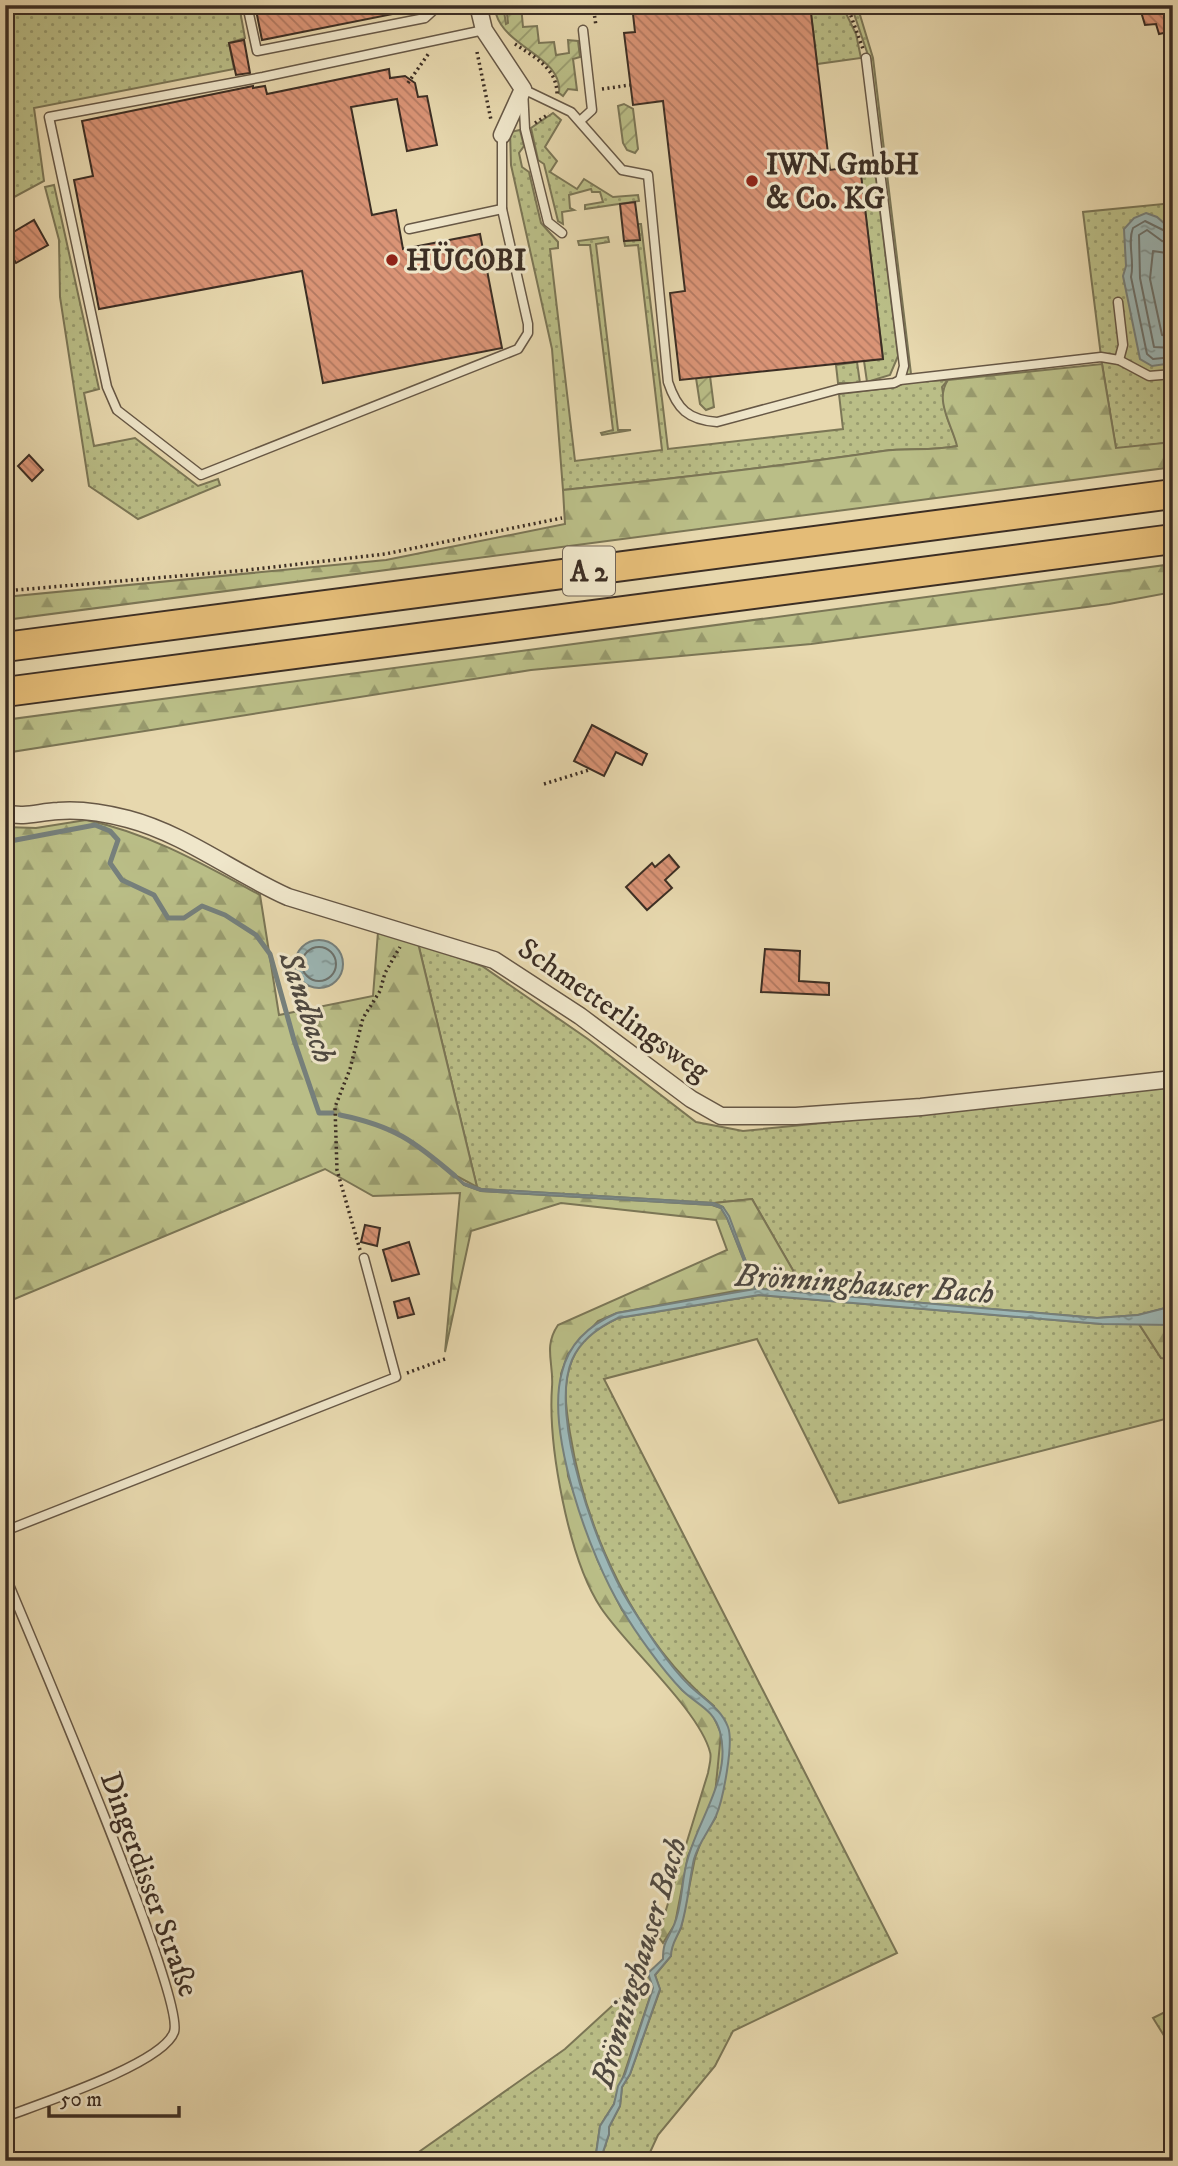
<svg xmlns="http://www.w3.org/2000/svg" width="1178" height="2166" font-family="'IM FELL DW Pica',serif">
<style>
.grass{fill:url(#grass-dots);stroke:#7b7656;stroke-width:2}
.forest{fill:url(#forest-firs);stroke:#7b7656;stroke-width:2}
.garden{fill:url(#garden-furrows);stroke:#7b7656;stroke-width:2}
.water{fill:url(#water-ripples);stroke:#76807c;stroke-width:2}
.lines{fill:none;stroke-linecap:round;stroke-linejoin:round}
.shore{stroke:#6c726d;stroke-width:2}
.stream{stroke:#76807c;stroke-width:5}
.building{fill:url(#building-back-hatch);stroke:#3c2e24;stroke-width:2}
.service-casing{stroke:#675846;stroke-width:11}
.minor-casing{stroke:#675846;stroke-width:19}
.motorway-casing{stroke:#3c2e24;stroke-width:32}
.path{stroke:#3c2e24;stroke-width:3.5;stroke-dasharray:2 3.5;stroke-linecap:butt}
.service{stroke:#efe6ca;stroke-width:8}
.minor{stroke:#efe6ca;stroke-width:16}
.motorway{stroke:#e4bc77;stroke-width:28}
.poi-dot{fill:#8f2418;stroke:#efe6ca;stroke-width:2.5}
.labels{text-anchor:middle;stroke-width:6;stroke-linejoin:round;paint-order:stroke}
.shield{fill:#efe6ca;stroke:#726556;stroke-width:2}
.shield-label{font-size:28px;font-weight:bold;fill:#3c2e24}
.poi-label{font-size:30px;font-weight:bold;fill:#3c2e24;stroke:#efe6ca;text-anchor:start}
.street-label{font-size:30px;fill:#3c2e24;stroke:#efe6ca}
.water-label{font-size:32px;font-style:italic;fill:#4f4941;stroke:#efe6ca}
</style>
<defs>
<pattern id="grass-dots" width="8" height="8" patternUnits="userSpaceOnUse" patternTransform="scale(1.75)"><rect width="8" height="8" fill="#babe87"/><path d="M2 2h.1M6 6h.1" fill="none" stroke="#989b6e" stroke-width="1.8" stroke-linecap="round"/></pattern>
<pattern id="forest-firs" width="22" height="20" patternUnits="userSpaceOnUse" patternTransform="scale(1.75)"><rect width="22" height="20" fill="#babe87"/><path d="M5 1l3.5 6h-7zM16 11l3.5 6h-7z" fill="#989b6e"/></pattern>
<pattern id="garden-furrows" width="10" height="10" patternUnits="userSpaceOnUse" patternTransform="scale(1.75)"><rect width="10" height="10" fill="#babe87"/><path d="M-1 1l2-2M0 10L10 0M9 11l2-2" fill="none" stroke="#989b6e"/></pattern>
<pattern id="water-ripples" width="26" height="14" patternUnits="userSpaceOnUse" patternTransform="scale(1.75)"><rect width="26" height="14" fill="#9cb7b6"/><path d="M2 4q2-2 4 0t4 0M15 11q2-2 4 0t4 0" fill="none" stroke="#809594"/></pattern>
<pattern id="building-back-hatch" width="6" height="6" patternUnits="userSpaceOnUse" patternTransform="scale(1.75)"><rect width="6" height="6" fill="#da9476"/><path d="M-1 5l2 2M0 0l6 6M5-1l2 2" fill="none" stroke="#b27961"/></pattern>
</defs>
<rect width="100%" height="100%" fill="#e7d8ae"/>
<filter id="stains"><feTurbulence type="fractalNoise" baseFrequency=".00286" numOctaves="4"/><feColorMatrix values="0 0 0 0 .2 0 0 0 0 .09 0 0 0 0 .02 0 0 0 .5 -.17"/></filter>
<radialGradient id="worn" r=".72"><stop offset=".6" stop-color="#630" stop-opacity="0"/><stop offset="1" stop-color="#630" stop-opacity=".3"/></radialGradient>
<g class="grass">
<path d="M5 5H239L245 38 229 43 234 69 34 108 44 181 5 202Z"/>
<path d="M810 5H842L856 34 861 58 817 64Z"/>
<path d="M851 5H857L873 58 912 382 948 380 942 387 947 417 958 446C933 451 909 448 883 451 777 467 670 479 563 490L552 349 511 165 510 132 520 130 524 146 519 153 522 167 529 172 541 223 558 242V248L550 249 575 461 662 450 638 245 625 246 624 241 639 239 638 224H641L668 449 843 429 839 394 896 387 904 382 907 365 869 58Z"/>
<path d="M553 113 561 120 545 147 557 161 550 172 577 189 584 179 613 197 638 195 639 201 585 209V205L603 202 600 192H592L591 189 569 195 570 208 574 210 562 212 563 224 558 221 544 164 538 160 531 128Z"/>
<path d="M859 161 876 178 898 356 890 375 867 382 864 361 883 358Z"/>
<path d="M54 185 99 389 84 393 94 446 135 438 198 486 218 479 220 485 138 519 89 486 60 297 59 240 45 187Z"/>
<path d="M1173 203V442L1116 449 1102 364 1083 212Z"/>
<path d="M608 237 609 242 596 244 618 430H631L602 435 601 433 613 430 590 245H579L578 241Z"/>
<path d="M857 362 860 383H838L836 365Z"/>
<path d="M418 943 482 966 588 1039 696 1122 743 1131 1014 1104 1173 1085V1306L1138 1315 1097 1318 806 1293 752 1199 714 1203 481 1189 477 1187Z"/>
<path d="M759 1295 1102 1324H1139L1161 1358 1173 1359V1417L839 1503 757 1339 604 1379 897 1953 733 2031 715 2066 658 2135 646 2161H600L609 2134V2127L620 2106 622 2087 630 2074 660 1990 655 1975 671 1956V1947L681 1928 695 1858 703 1836 716 1817 714 1706C636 1641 586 1533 570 1433 566 1409 562 1384 572 1360 580 1339 599 1327 618 1318Z"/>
<path d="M648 1973 653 1988 614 2104 600 2126 595 2161H406L565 2049Z"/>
<path d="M1173 2008V2050L1153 2018Z"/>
</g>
<g class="forest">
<path d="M1102 364 1116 448 1173 442V467L5 620V597L386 560 565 524 563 490C670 479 776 467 883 451 908 448 932 451 957 446 952 425 934 400 948 380Z"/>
<path d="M1173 564V592L1109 604 811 644 531 670 5 753V720Z"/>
<path d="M86 820C149 833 203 864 260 895L279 1015 373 996 378 932 418 943 477 1187 451 1173 464 1185 481 1191 712 1205 721 1208 727 1218 756 1290 735 1291 617 1313 598 1321 568 1354 561 1374 568 1476 598 1561 622 1610 682 1690 711 1711 721 1733 715 1795 688 1856 675 1924 663 1943 658 1936 708 1773C709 1766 712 1758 710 1752 699 1710 627 1647 601 1608 568 1558 548 1445 552 1387 554 1363 543 1347 558 1325L727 1250 716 1220 561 1203 471 1231 445 1352 460 1193 373 1196 325 1169 5 1303V827L36 828Z"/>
<path d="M752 1199 806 1293 763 1289 755 1283 723 1207 714 1203Z"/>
<path d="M1139 1324H1173V1359L1161 1358Z"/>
</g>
<g class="garden">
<path d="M490 5H503L506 24 508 23 506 5H521L523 27 537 26 539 43 554 42 556 55 569 53 568 40 578 41 580 57 573 59 577 90 568 89 563 96 559 93C563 57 507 49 496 14H492Z"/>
<path d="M624 104 633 109 638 149 635 153 627 150 623 143 618 106Z"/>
<path d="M710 376 714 407 706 410 700 404 696 378Z"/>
</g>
<g class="water">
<path d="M1146 213 1157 217 1173 231V363L1152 366 1140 359 1123 276 1126 266 1124 229 1134 218Z"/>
<circle cx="319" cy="964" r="24"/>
<path d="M452 1173 464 1183 481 1189 714 1203 723 1207 729 1216 754 1283 763 1289 1097 1318 1138 1315 1173 1306 1171 1325 1102 1324 759 1295 618 1318C599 1327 581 1339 572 1360 548 1416 598 1553 629 1603 645 1628 668 1665 689 1685 702 1698 721 1708 728 1727 734 1743 723 1800 716 1816 709 1831 699 1842 694 1859 689 1881 688 1905 681 1927 677 1938 671 1944 671 1956L655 1975 660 1989 630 2074 622 2087 620 2106 609 2127V2134L600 2161H595L600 2126 614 2104 618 2086 625 2074 653 1988 648 1973 663 1959C663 1940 668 1940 674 1925 683 1905 681 1879 688 1858 699 1818 732 1776 720 1732 714 1709 697 1705 682 1690 664 1672 635 1632 622 1609 590 1557 545 1432 562 1372 569 1343 591 1324 617 1313L755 1289 727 1218 721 1208 713 1205 481 1191 464 1185Z"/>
</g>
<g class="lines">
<g class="shore">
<path d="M1173 235 1145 221 1133 228C1127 243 1135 261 1131 277L1147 354 1153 359 1173 357"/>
<path d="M1173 244 1162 241 1147 230 1139 235 1140 278 1154 347 1173 348"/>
<path d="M1173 254 1153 251 1150 279 1162 335 1173 337"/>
<circle cx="319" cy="964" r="17"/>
</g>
<g class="stream">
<path d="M5 842 95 825 110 831 118 840 110 863 122 880 154 895 168 918H184L202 906 225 915 256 935 270 954 294 1040 319 1113H332"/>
<path d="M340 1115C394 1126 414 1141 455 1176"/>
</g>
</g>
<g class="building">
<path d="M255 5H403V12L262 40Z"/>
<path d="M632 5H810L830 170 860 166 883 359 680 380 670 293 685 291 663 101 633 105 624 33 635 32Z"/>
<path d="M1139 5H1173V31L1159 34 1156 24 1145 25Z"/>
<path d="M244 40 250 73 236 75 229 43Z"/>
<path d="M389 69 390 78 405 76 415 83 418 97 427 96 437 145 407 151 397 99 351 107 372 215 396 210 403 249 480 234 502 348 323 383 302 271 99 309 74 180 93 176 82 121 253 86V88L265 86 267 94Z"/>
<path d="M635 202 640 240 624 241 620 204Z"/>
<path d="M34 220 48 245 16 263 5 244V237Z"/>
<path d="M29 455 43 470 32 481 18 466Z"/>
<path d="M592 725 647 754 642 765 616 752 604 776 574 761Z"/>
<path d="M669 855 679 867 665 880 672 888 647 910 626 887 652 863 655 867Z"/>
<path d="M765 949 800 951 799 981 829 983V995L761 992Z"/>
<path d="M365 1225 380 1228 377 1246 361 1242Z"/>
<path d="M409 1242 419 1274 392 1281 383 1250Z"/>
<path d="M409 1298 414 1314 398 1318 394 1302Z"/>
</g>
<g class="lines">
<defs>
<g id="service">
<path d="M247 5 257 51 425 18 437 7 448 5"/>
<path d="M484 30 263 77 49 117 107 387 117 410 201 475 518 349 528 333V324L502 209V135"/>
<path d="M580 121 592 110 583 30"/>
<path d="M409 229 502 209"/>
<path d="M562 233 548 222 525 129 523 89 571 112 622 170 648 175 668 382C677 409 688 420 717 422L839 389 894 383 900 380 904 366 866 58"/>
<path d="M1118 302 1123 345 1119 360"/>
<path d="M900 380 1101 357 1119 360 1149 376 1173 374"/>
<path d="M5 1531 396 1377 364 1258"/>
<path d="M5 1575C29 1634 186 1998 174 2032 163 2064 39 2104 5 2117"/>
</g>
<g id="minor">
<path d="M478 5 484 30 523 89 502 135"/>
<path d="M5 813C25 818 38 812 58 811 81 809 105 813 128 819 185 834 234 873 288 897L494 960 580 1016 691 1099 721 1116H796L921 1107 1173 1079"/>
</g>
<g id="motorway">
<path d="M5 647 1173 494"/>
<path d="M5 692 1173 539"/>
</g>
</defs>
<use href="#service" class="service-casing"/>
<use href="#minor" class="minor-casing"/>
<use href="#motorway" class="motorway-casing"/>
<g class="path">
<path d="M593 5 596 26"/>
<path d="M847 5 863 49"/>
<path d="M515 44C534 57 557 68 557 94"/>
<path d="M477 52 491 120"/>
<path d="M408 83 429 53"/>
<path d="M602 89 630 85"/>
<path d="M535 123 549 114"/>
<path d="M5 591 248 570 385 554 562 518"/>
<path d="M544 784 589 770"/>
<path d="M360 1250 337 1170 335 1107 350 1069 363 1018 380 991 385 973 400 947"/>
<path d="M407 1373 445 1359"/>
</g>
<use href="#service" class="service"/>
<use href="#minor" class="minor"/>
<use href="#motorway" class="motorway"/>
</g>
<g class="poi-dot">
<circle cx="752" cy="181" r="7"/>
<circle cx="392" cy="260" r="7"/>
</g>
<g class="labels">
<rect class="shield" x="563" y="546.5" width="52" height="49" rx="5"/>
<g class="shield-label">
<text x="589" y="581">A 2</text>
</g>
<g class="poi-label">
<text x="766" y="174">IWN GmbH<tspan x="766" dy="34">&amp; Co. KG</tspan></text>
<text x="406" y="270">HÜCOBI</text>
</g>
<g class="street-label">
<text transform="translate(614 1009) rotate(35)" y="10">Schmetterlingsweg</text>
<text transform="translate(150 1884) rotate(70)" y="10">Dingerdisser Straße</text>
</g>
<g class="water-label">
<text transform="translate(308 1007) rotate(71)" y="11">Sandbach</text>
<text transform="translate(865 1283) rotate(4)" y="11">Brönninghauser Bach</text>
<text transform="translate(638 1962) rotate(-73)" y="11">Brönninghauser Bach</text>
</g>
</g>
<rect width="1178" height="2166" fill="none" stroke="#e7d8ae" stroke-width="28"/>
<rect x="7" y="7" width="1164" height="2152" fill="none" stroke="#3c2e24" stroke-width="3.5"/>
<rect x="14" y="14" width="1150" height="2138" fill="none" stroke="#3c2e24" stroke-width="2"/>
<path d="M49 2106v10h130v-10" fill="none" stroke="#3c2e24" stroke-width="3.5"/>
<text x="60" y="2106" font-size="21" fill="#3c2e24" stroke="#efe6ca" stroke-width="5" paint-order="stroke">50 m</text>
<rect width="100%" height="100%" filter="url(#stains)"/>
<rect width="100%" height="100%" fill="url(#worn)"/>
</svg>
